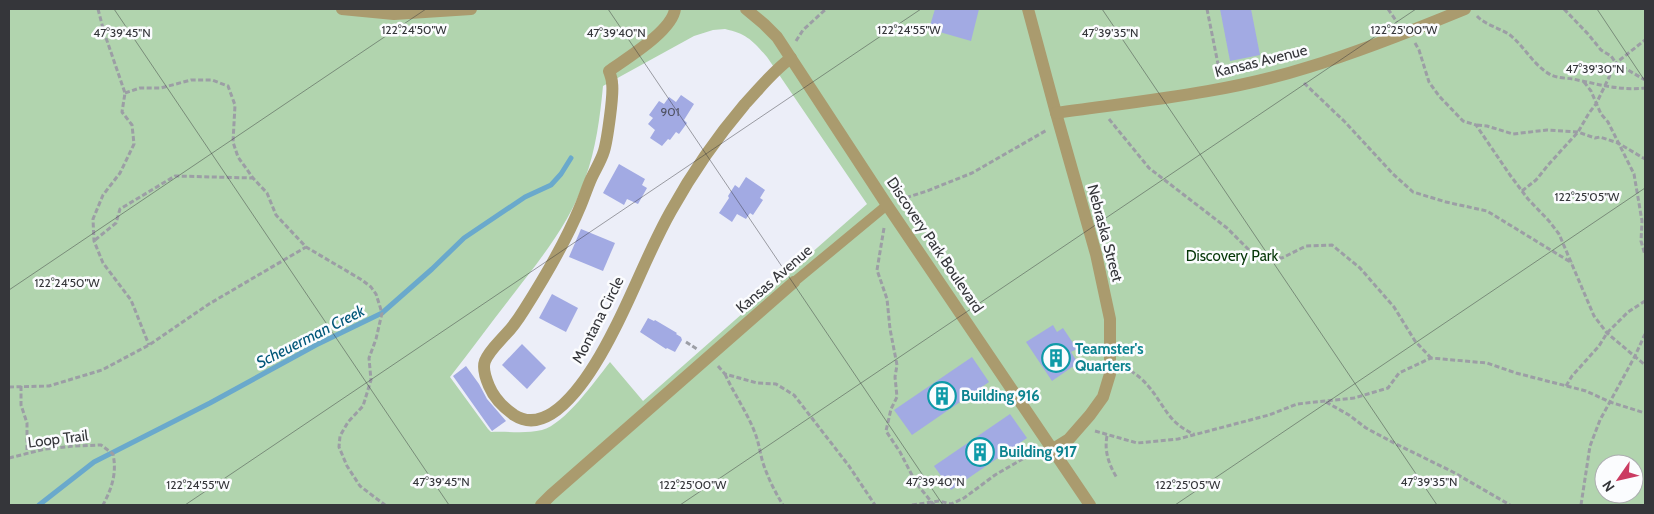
<svg xmlns="http://www.w3.org/2000/svg" width="1654" height="514" font-family="Cabin,sans-serif">
<style>
.green{fill:#b1d4ae;fill-rule:evenodd}
.lines{fill:none;stroke-linecap:round;stroke-linejoin:round}
.stream{stroke:#6aa9cc;stroke-width:5}
.building{fill:#a2aae3}
.path{stroke:#9c9ea5;stroke-width:3;stroke-dasharray:5 2.5;stroke-linecap:butt}
.lane{stroke:#aa9b6e;stroke-width:10}
.street{stroke:#aa9b6e;stroke-width:12}
.ticks{fill:none;stroke:#35363a;stroke-width:1;stroke-opacity:0.45}
.labels{text-anchor:middle;stroke-width:5;stroke-linejoin:round;paint-order:stroke}
.number-label{font-size:12px;fill:#505364}
.street-label{font-size:15px;fill:#35363a;stroke:#fbfcfe}
.park-label{font-size:15px;fill:#053607;stroke:#fbfcfe}
.culture-label{font-size:15px;font-weight:bold;fill:#0d838f;stroke:#fbfcfe;text-anchor:start}
.water-label{font-size:16px;font-style:italic;fill:#005678;stroke:#fbfcfe}
.ticks-label{font-size:12px;text-anchor:middle;fill:#35363a;stroke:#fbfcfe;stroke-width:5;stroke-linejoin:round;paint-order:stroke}
</style>
<rect width="100%" height="100%" fill="#eceef8"/>
<path class="green" d="M9 9H1645V505H9ZM725 29C747 34 752 40 767 57L867 204 643 401 610 362C595 381 565 424 542 430 525 434 508 431 491 432L488 429 450 377C472 349 493 320 515 292 542 257 571 221 585 179 596 149 600 117 603 86L694 36 713 30ZM1604 464H1634V494H1604Z"/>
<g class="lines">
<path class="stream" d="M39 505 94 462 210 403 316 345 382 313 432 269 464 238 525 197 551 185 561 174 571 158"/>
</g>
<g class="building">
<path d="M935 9H979L971 41 929 29Z"/>
<path d="M1220 9H1251L1260 55 1230 61Z"/>
<path d="M681 95 694 104 684 120 687 123 679 134 676 132 670 140 668 139 662 146 650 138 655 130 648 124 653 118 649 115 659 101 664 104 669 97 676 102Z"/>
<path d="M619 164 645 179 642 185 647 188 638 204 627 199 624 205 603 193Z"/>
<path d="M746 177 765 190 760 198 763 200 753 215 750 213 746 219 737 214 732 222 719 213 729 198 728 196 735 185 739 188Z"/>
<path d="M581 229 615 243 603 271 569 257Z"/>
<path d="M552 294 578 308 566 332 539 318Z"/>
<path d="M648 318 654 321 655 320 677 333 676 334 681 337 682 340 675 352 667 348 666 349 640 332Z"/>
<path d="M1053 325 1057 332 1063 328 1077 349 1071 352 1078 363 1052 381 1026 342Z"/>
<path d="M522 344 546 368 527 389 502 365Z"/>
<path d="M972 357 989 382 912 435 894 410Z"/>
<path d="M466 366 479 384 487 399 506 421 492 431 453 376Z"/>
<path d="M1010 414 1027 438 951 490 934 466Z"/>
</g>
<g class="lines">
<g class="path">
<path d="M98 9 104 32 125 93 122 112 132 125 134 144 120 173 103 195 93 219 94 241 103 263 131 300 149 345"/>
<path d="M1207 9 1220 74"/>
<path d="M1388 9 1397 22"/>
<path d="M1564 9 1588 34 1601 50 1611 56 1616 63 1645 80"/>
<path d="M1477 16C1485 25 1500 28 1510 35 1525 47 1533 65 1551 75 1557 78 1566 78 1573 79 1597 84 1621 91 1645 88"/>
<path d="M796 41 803 30 826 9"/>
<path d="M1415 43 1419 50 1429 82 1439 96 1463 121 1476 125 1510 175 1528 199 1549 221 1559 234 1594 316 1607 333 1645 365"/>
<path d="M1584 82 1591 91 1601 114 1608 122 1634 174 1642 221 1641 241 1645 255"/>
<path d="M1304 83 1345 122 1393 174 1413 192 1446 202 1487 211 1572 263"/>
<path d="M125 93 140 88H161L191 80H212L228 86 235 105 233 142 238 157 253 178 267 193 276 215 306 247 362 280 371 287 376 294 382 313 376 339 369 358 371 380 363 406 348 422 340 436 339 447 347 466 360 486 385 505"/>
<path d="M1109 119 1149 168 1227 228 1254 255 1282 258 1306 246 1332 245 1360 268 1394 307 1415 341 1431 358"/>
<path d="M1477 125 1487 126 1513 134 1547 130 1578 132 1595 138 1600 137 1618 143 1645 159"/>
<path d="M1522 191 1536 180 1549 164 1578 132 1589 113 1596 104 1616 63 1645 40"/>
<path d="M899 200 927 191 972 173 1047 130"/>
<path d="M884 228 877 270 887 299 890 329 897 365 895 377 897 397 891 409 886 431 900 452 916 483 934 505"/>
<path d="M95 240 116 223 120 209 175 176 253 178"/>
<path d="M686 342 697 349"/>
<path d="M718 366 725 374 757 383 776 384 794 395 849 466 875 505"/>
<path d="M1124 367C1133 372 1142 378 1149 387 1165 406 1168 423 1194 434"/>
<path d="M725 374C734 394 747 412 755 433 759 443 760 453 763 463 768 478 775 492 783 505"/>
<path d="M21 386V405L27 423V453"/>
<path d="M1566 386 1572 376 1599 346 1607 333 1628 312 1645 301"/>
<path d="M9 387 49 386 102 370 149 345 209 304 306 247"/>
<path d="M1326 402 1349 415 1366 428 1396 444 1453 472 1510 505"/>
<path d="M1095 431 1137 443 1178 439 1269 415 1297 404 1354 398 1388 388 1399 373 1431 358 1487 363 1516 373 1586 391 1610 402 1645 413"/>
<path d="M1107 436C1104 451 1109 465 1117 478"/>
<path d="M9 458 45 449 74 446 101 445 113 454C117 473 112 488 103 505"/>
<path d="M912 505 939 501 951 504 964 498 995 475 1038 450"/>
<path d="M1581 505 1590 446 1600 420 1635 356 1645 334"/>
</g>
<path class="lane" d="M794 282 887 205"/>
<g class="street">
<path d="M342 9 394 14 471 9"/>
<path d="M675 9C672 31 627 58 609 71 610 74 612 79 612 83 614 94 607 141 604 151 601 161 595 170 591 179 587 188 584 198 580 207 565 243 545 277 524 310 519 318 513 327 506 334 498 343 489 351 485 361 482 369 486 379 489 386 494 398 504 408 514 415 556 442 601 356 615 328 635 289 650 248 671 211 692 173 717 137 745 104 760 88 773 71 791 58"/>
<path d="M746 9 764 24 777 37 887 205 1090 505"/>
<path d="M1028 9 1056 113 1096 254 1110 319V374L1103 397 1090 415 1069 439 1053 449"/>
<path d="M1056 113C1140 101 1227 93 1309 67 1362 51 1414 30 1465 9"/>
<path d="M541 505 551 495 794 282"/>
</g>
</g>
<path class="ticks" d="M114 9 449 505M608 9 943 505M1102 9 1437 505M1597 9 1645 81M9 290 426 9M185 505 921 9M680 505 1416 9M1175 505 1645 188"/>
<defs>
<symbol id="building-ring" viewBox="-11 -11 22 22"><circle r="9.5" fill="#fbfcfe" stroke="#0f9aa8" stroke-width="1.5"/><path d="M-4-6H4V6H1V3H-1V6H-4ZM-2.5-4.3h1.7v1.8h-1.7ZM.8-4.3h1.7v1.8H.8ZM-2.5-1h1.7V.8h-1.7ZM.8-1h1.7V.8H.8Z" fill="#0f9aa8"/></symbol>
</defs>
<g fill-rule="evenodd">
<use href="#building-ring" x="1040" y="342" width="32" height="32"/>
<use href="#building-ring" x="926" y="380" width="32" height="32"/>
<use href="#building-ring" x="964" y="436" width="32" height="32"/>
</g>
<g class="labels">
<g class="number-label">
<text x="670" y="116">901</text>
</g>
<g class="street-label">
<text transform="translate(1261 61) rotate(-14)" y="5">Kansas Avenue</text>
<text transform="translate(1105 233) rotate(75)" y="5">Nebraska Street</text>
<text transform="translate(935 245) rotate(56)" y="5">Discovery Park Boulevard</text>
<text transform="translate(774 279) rotate(-41)" y="5">Kansas Avenue</text>
<text transform="translate(598 320) rotate(-63)" y="5">Montana Circle</text>
<text transform="translate(58 439) rotate(-7)" y="5">Loop Trail</text>
</g>
<g class="park-label">
<text x="1232" y="261">Discovery Park</text>
</g>
<g class="culture-label">
<text x="1075" y="354">Teamster's<tspan x="1075" dy="17">Quarters</tspan></text>
<text x="961" y="401">Building 916</text>
<text x="999" y="457">Building 917</text>
</g>
<g class="water-label">
<text transform="translate(310 336) rotate(-27)" y="6">Scheuerman Creek</text>
</g>
</g>
<g class="ticks-label">
<text x="414" y="34">122°24'50"W</text>
<text x="909" y="34">122°24'55"W</text>
<text x="1404" y="34">122°25'00"W</text>
<text x="1110" y="37">47°39'35"N</text>
<text x="122" y="37">47°39'45"N</text>
<text x="616" y="37">47°39'40"N</text>
<text x="1595" y="73">47°39'30"N</text>
<text x="1587" y="201">122°25'05"W</text>
<text x="67" y="287">122°24'50"W</text>
<text x="441" y="486">47°39'45"N</text>
<text x="935" y="486">47°39'40"N</text>
<text x="1429" y="486">47°39'35"N</text>
<text x="198" y="489">122°24'55"W</text>
<text x="693" y="489">122°25'00"W</text>
<text x="1188" y="489">122°25'05"W</text>
</g>
<rect width="1654" height="514" fill="none" stroke="#35363a" stroke-width="20"/>
<g transform="translate(1619 479) rotate(236)"><circle r="24" fill="#fbfcfe" stroke="#acadb0"/>
<path d="M0-4L9 19L0 12L-9 19Z" fill="#cb3c62"/>
<text y="-8" font-size="14" font-weight="bold" text-anchor="middle" fill="#35363a">N</text>
</g>
</svg>
